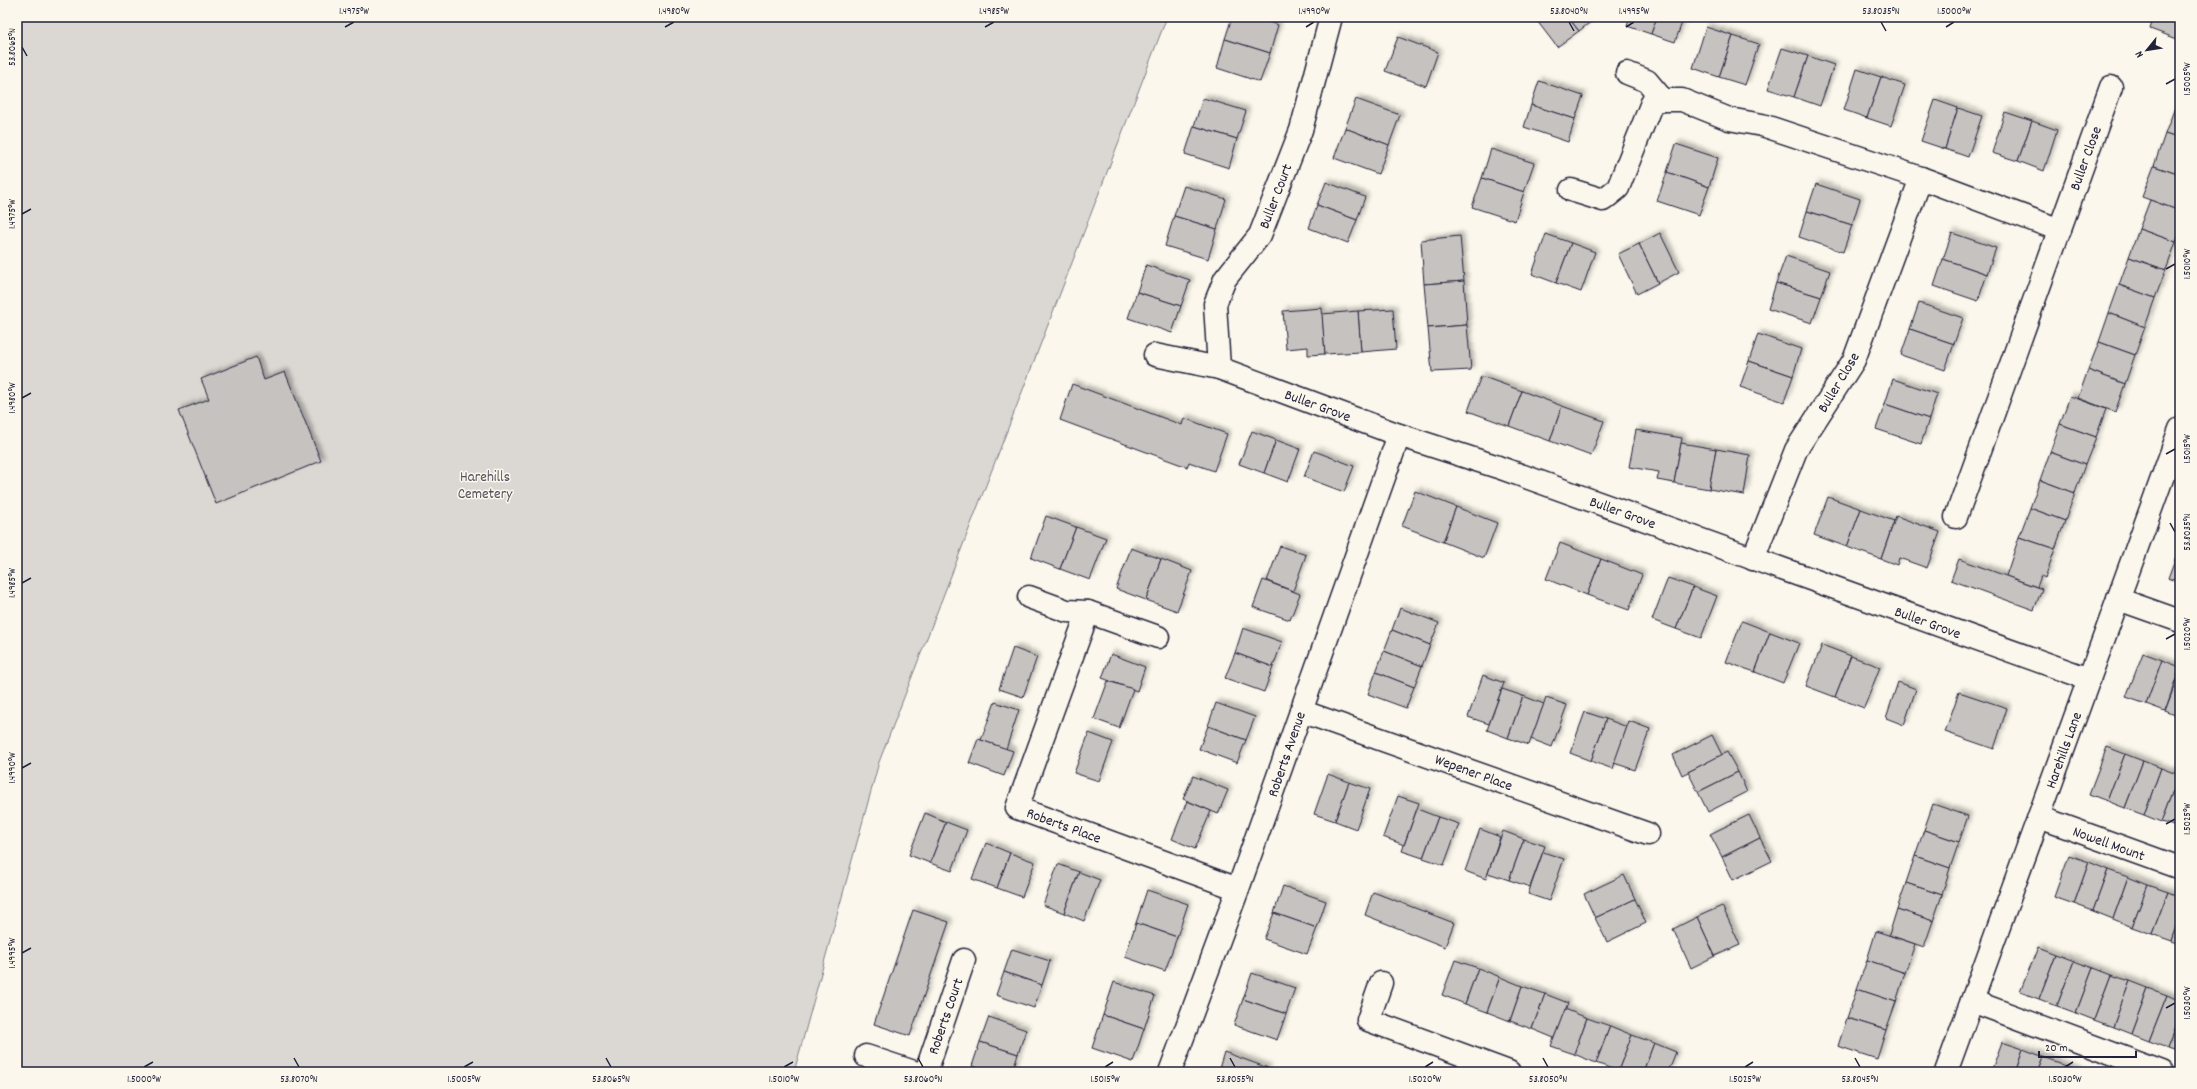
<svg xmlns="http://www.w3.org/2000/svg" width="2197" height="1089" font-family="Dekko,sans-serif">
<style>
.green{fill:#dbd8d3;stroke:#7e7d87}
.building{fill:#c6c2c0;stroke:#22223b;filter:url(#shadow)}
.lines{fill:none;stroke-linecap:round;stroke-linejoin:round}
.minor-casing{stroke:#22223b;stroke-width:25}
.tertiary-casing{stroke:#22223b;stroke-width:25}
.secondary-casing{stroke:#22223b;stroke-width:25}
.minor{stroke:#fbf7ec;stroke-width:22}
.tertiary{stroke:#fbf7ec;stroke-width:22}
.secondary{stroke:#fbf7ec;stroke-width:22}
.ticks{fill:none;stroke:#22223b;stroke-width:1.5}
.labels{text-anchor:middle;stroke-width:3;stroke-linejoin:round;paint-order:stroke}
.street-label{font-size:15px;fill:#22223b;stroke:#fbf7ec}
.park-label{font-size:15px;fill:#505061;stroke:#fbf7ec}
.neatline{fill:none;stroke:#22223b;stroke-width:1.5}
.ticks-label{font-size:10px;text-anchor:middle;fill:#22223b}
</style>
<defs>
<filter id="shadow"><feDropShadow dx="3.5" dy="-3.5" stdDeviation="2" flood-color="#0004"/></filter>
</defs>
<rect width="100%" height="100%" fill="#fbf7ec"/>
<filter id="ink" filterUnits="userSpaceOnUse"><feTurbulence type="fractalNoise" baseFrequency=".025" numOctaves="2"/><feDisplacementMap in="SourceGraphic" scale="8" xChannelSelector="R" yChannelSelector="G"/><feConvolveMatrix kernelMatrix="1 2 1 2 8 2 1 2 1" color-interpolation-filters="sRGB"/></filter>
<g filter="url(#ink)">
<path class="green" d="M17 17H1167L879 762 794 1072H17Z"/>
<g class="building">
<path d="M1232 17H1253L1278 25 1270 53 1225 39Z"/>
<path d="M1534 17H1568L1579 31 1557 47Z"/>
<path d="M1568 17H1597L1579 31Z"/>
<path d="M1630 17H1657L1651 34 1627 26Z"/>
<path d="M1657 17H1684L1675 42 1651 34Z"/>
<path d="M2135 17H2154L2152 23Z"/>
<path d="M2154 17H2180V40L2150 29Z"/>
<path d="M1706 27 1733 36 1719 77 1693 68Z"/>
<path d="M1733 36 1759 44 1745 85 1719 77Z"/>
<path d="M1398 37 1438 52 1426 86 1385 71Z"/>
<path d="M1225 39 1270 53 1260 82 1217 68Z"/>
<path d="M1782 48 1808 56 1794 97 1768 89Z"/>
<path d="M1808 56 1834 65 1820 106 1794 97Z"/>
<path d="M1857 69 1881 77 1867 118 1844 110Z"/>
<path d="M1881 77 1905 85 1891 126 1867 118Z"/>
<path d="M1539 81 1583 96 1575 119 1531 105Z"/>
<path d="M2180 93V103L2177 102Z"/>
<path d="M1203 98 1246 111 1237 139 1194 126Z"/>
<path d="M1356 99 1400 115 1389 145 1345 128Z"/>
<path d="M1935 100 1958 108 1945 149 1921 141Z"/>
<path d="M2177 102 2180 103V139L2165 134Z"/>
<path d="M1531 105 1575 119 1568 142 1524 127Z"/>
<path d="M1958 108 1982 116 1968 157 1945 149Z"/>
<path d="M2005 112 2032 121 2018 161 1992 153Z"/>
<path d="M2032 121 2057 130 2044 171 2018 161Z"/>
<path d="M1194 126 1237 139 1229 168 1185 154Z"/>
<path d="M1345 128 1389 145 1378 174 1334 158Z"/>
<path d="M2165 134 2180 139V175L2154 166Z"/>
<path d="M1676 144 1718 158 1709 187 1667 172Z"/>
<path d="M1491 149 1534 163 1524 192 1482 178Z"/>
<path d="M2154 166 2180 175V203L2177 210 2142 197Z"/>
<path d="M1667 172 1709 187 1699 215 1657 201Z"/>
<path d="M1482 178 1524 192 1515 221 1472 207Z"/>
<path d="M1326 182 1365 197 1357 220 1317 205Z"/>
<path d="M1816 184 1860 199 1852 225 1807 211Z"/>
<path d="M1184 186 1226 199 1217 229 1174 216Z"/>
<path d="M2150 200 2180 211V231L2176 242 2139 229Z"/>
<path d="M1317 205 1357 220 1348 243 1309 228Z"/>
<path d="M1807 211 1852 225 1843 252 1799 237Z"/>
<path d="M1174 216 1217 229 1208 259 1165 246Z"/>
<path d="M2139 229 2176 242 2166 270 2129 257Z"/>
<path d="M1660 233 1679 272 1658 283 1639 244Z"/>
<path d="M1952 233 1996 248 1987 274 1943 259Z"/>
<path d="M1546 234 1571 243 1556 283 1532 274Z"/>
<path d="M1460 236 1464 281 1424 284 1421 240Z"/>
<path d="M1571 243 1595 252 1581 292 1556 283Z"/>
<path d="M1639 244 1658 283 1637 294 1618 254Z"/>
<path d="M1786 256 1830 271 1821 297 1776 283Z"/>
<path d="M2129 257 2166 270 2155 298 2119 285Z"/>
<path d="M1943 259 1987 274 1978 301 1934 286Z"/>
<path d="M1146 265 1190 280 1181 306 1137 292Z"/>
<path d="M1464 281 1467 325 1428 328 1424 284Z"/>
<path d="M1776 283 1821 297 1812 323 1768 309Z"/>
<path d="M2119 285 2155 298 2145 327 2109 313Z"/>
<path d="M1137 292 1181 306 1172 333 1128 318Z"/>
<path d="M1919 303 1963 318 1954 344 1910 329Z"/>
<path d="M1322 308 1325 354 1308 355V347L1286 349 1283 311Z"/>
<path d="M1393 309 1396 349 1361 352 1358 311Z"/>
<path d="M1358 311 1361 352 1325 354 1322 314Z"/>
<path d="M2109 313 2145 327 2135 355 2099 342Z"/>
<path d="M1467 325 1471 370 1432 372 1428 328Z"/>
<path d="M1910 329 1954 344 1945 370 1901 355Z"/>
<path d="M1758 334 1801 349 1793 376 1749 361Z"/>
<path d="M2099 342 2135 355 2125 384 2088 370Z"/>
<path d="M256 357 264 380 285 372 321 461 216 504 179 410 209 399 201 379Z"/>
<path d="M1749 361 1793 376 1784 402 1740 387Z"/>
<path d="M2088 370 2125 384 2115 412 2078 398Z"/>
<path d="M1481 376 1522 391 1509 426 1468 411Z"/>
<path d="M1893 379 1937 394 1929 419 1885 404Z"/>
<path d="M1072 384 1182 425 1184 418 1227 434 1214 471 1189 462 1187 467 1060 420Z"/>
<path d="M1522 391 1562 406 1550 441 1509 426Z"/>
<path d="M2070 396 2106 409 2096 437 2060 424Z"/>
<path d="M1885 404 1929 419 1921 444 1876 429Z"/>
<path d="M1562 406 1604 421 1591 456 1550 441Z"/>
<path d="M2060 424 2096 437 2085 465 2050 452Z"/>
<path d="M1636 430 1682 438 1674 483 1657 480 1659 472 1629 467Z"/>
<path d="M1252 431 1276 440 1264 473 1239 464Z"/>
<path d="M1276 440 1300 449 1288 482 1264 473Z"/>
<path d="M1681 443 1716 449 1709 489 1674 483Z"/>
<path d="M1716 449 1750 455 1744 495 1709 489Z"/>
<path d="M1314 451 1354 466 1344 492 1304 477Z"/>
<path d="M2050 452 2085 465 2075 493 2040 480Z"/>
<path d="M2040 480 2075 493 2065 521 2030 508Z"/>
<path d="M1415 491 1456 507 1443 542 1402 526Z"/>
<path d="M1828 497 1861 509 1847 547 1814 535Z"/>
<path d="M1456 507 1497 523 1484 558 1443 542Z"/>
<path d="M2030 508 2065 521 2055 549 2019 537Z"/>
<path d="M1861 509 1894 521 1881 559 1847 547Z"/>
<path d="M1046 516 1076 527 1060 569 1031 558Z"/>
<path d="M1896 516 1940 532 1927 568 1899 558 1897 565 1881 559Z"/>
<path d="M1076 527 1106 538 1090 580 1060 569Z"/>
<path d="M2019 537 2055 549 2045 578 2041 576 2037 587 2006 576Z"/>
<path d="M1560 543 1601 559 1587 595 1546 579Z"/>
<path d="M1280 546 1306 555 1293 591 1267 581Z"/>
<path d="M2180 546V582L2168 578Z"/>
<path d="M1131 548 1161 559 1146 600 1116 589Z"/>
<path d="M1161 559 1192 571 1177 611 1146 600Z"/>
<path d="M1601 559 1642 575 1629 610 1587 595Z"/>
<path d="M1959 559 2042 589 2034 610 1951 580Z"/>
<path d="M1668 578 1693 587 1676 629 1652 620Z"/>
<path d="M1263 580 1300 594 1290 620 1253 607Z"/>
<path d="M1693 587 1717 596 1701 638 1676 629Z"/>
<path d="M1400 608 1439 623 1430 645 1392 630Z"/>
<path d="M1742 621 1770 632 1755 672 1726 662Z"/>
<path d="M1243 628 1282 642 1273 667 1235 653Z"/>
<path d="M1392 630 1430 645 1422 666 1384 651Z"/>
<path d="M1770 632 1799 643 1783 683 1755 672Z"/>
<path d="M1822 645 1851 656 1835 697 1806 686Z"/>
<path d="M1013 648 1037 657 1023 697 999 689Z"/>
<path d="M1384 651 1422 666 1414 687 1376 672Z"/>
<path d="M1235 653 1273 667 1264 692 1225 678Z"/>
<path d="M2143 653 2162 660 2146 704 2126 697Z"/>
<path d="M1111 654 1145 667 1137 691 1102 678Z"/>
<path d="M1851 656 1880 667 1864 708 1835 697Z"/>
<path d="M2162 660 2180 667 2165 711 2146 704Z"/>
<path d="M2180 671V717L2165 711Z"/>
<path d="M1376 672 1414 687 1406 708 1368 694Z"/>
<path d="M1483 675 1504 683 1489 724 1468 717Z"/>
<path d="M1108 681 1133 689 1119 728 1094 719Z"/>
<path d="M1898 682 1916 689 1904 725 1886 718Z"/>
<path d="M1502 689 1523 696 1508 738 1487 730Z"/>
<path d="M1959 692 2007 708 1994 749 1945 732Z"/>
<path d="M1523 696 1544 704 1529 745 1508 738Z"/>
<path d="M1546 698 1567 705 1552 747 1531 739Z"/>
<path d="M995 702 1019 710 1006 749 981 740Z"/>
<path d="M1216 703 1255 717 1246 740 1208 726Z"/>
<path d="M1585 712 1606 719 1591 761 1570 753Z"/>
<path d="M1606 719 1627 727 1613 769 1591 761Z"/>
<path d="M1629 721 1650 729 1635 770 1614 763Z"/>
<path d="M1208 726 1246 740 1237 763 1199 749Z"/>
<path d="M1089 733 1113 742 1099 781 1074 773Z"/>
<path d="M1712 735 1722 755 1682 775 1673 755Z"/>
<path d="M978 739 1013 751 1004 776 969 763Z"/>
<path d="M2107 747 2125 754 2107 801 2089 794Z"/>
<path d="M1727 752 1738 772 1698 792 1688 772Z"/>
<path d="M2125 754 2143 761 2125 808 2107 801Z"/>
<path d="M2143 761 2161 768 2144 815 2125 808Z"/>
<path d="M2161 768 2179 775 2161 822 2144 815Z"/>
<path d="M1738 772 1747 792 1708 812 1698 792Z"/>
<path d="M1328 774 1349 782 1335 821 1314 814Z"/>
<path d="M2179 775H2180V828L2161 822Z"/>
<path d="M1193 776 1228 790 1218 814 1183 799Z"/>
<path d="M1349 782 1370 789 1356 829 1335 821Z"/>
<path d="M1398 796 1419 803 1404 845 1383 837Z"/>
<path d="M1187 801 1211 811 1195 849 1172 839Z"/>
<path d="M1933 804 1968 816 1959 842 1924 830Z"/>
<path d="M1417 809 1438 817 1423 858 1402 851Z"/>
<path d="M925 813 946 822 930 863 909 855Z"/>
<path d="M1749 815 1760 838 1722 857 1710 834Z"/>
<path d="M1438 817 1459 824 1444 865 1423 858Z"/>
<path d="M946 822 967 830 952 871 930 863Z"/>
<path d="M1480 829 1500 837 1486 879 1465 871Z"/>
<path d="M1924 830 1959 842 1950 868 1915 856Z"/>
<path d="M1503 831 1524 839 1509 880 1488 873Z"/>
<path d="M1760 838 1772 861 1733 880 1722 857Z"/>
<path d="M1524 839 1545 846 1530 887 1509 880Z"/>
<path d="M986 843 1010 853 997 888 972 879Z"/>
<path d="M1543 852 1564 859 1549 901 1528 894Z"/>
<path d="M1010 853 1035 862 1022 897 997 888Z"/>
<path d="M2069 855 2089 862 2074 904 2054 897Z"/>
<path d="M1915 856 1950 868 1942 895 1906 883Z"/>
<path d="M2089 862 2108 870 2093 911 2074 904Z"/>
<path d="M1058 864 1079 872 1064 913 1043 905Z"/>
<path d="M2108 870 2128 877 2113 919 2093 911Z"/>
<path d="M1079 872 1100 880 1084 921 1064 913Z"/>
<path d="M1624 875 1635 899 1595 918 1584 894Z"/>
<path d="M2128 877 2148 885 2132 927 2113 919Z"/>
<path d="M1906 883 1942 895 1933 921 1897 909Z"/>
<path d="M2148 885 2168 892 2152 934 2132 927Z"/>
<path d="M1283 886 1326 901 1317 928 1274 913Z"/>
<path d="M1147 890 1188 904 1177 937 1136 923Z"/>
<path d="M1373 892 1454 923 1445 947 1365 915Z"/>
<path d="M2168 892 2180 897V918L2172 941 2152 934Z"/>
<path d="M1635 899 1646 923 1607 942 1595 918Z"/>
<path d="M1722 906 1740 945 1715 956 1697 917Z"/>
<path d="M1897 909 1933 921 1924 947 1889 935Z"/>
<path d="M913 910 949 922 910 1036 874 1024Z"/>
<path d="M1274 913 1317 928 1307 954 1264 939Z"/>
<path d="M1697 917 1715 956 1691 968 1673 929Z"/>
<path d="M2180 918V944L2172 941Z"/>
<path d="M1136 923 1177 937 1165 971 1125 957Z"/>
<path d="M1876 931 1915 944 1905 973 1867 960Z"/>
<path d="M2038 947 2056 954 2039 999 2020 992Z"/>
<path d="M1012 949 1050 961 1042 985 1004 972Z"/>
<path d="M2056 954 2074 961 2057 1006 2039 999Z"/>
<path d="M1455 960 1478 968 1465 1004 1442 995Z"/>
<path d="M1867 960 1905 973 1896 1002 1857 989Z"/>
<path d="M2074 961 2093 968 2076 1013 2057 1006Z"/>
<path d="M1478 968 1500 977 1487 1012 1465 1004Z"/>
<path d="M2093 968 2111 975 2094 1020 2076 1013Z"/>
<path d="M1004 972 1042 985 1034 1008 996 995Z"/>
<path d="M1252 973 1295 988 1286 1014 1243 999Z"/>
<path d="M2111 975 2130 981 2113 1027 2094 1020Z"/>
<path d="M1500 977 1522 986 1510 1021 1487 1012Z"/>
<path d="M2130 981 2148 988 2131 1034 2113 1027Z"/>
<path d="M1114 982 1155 996 1144 1029 1103 1015Z"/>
<path d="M1522 986 1545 994 1532 1029 1510 1021Z"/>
<path d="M2148 988 2167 995 2149 1041 2131 1034Z"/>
<path d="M1857 989 1896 1002 1886 1030 1847 1018Z"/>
<path d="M1545 994 1568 1003 1554 1038 1532 1029Z"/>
<path d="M2167 995 2180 1001V1017L2168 1048 2149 1041Z"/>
<path d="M1243 999 1286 1014 1277 1040 1234 1025Z"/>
<path d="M1565 1009 1587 1018 1574 1054 1551 1046Z"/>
<path d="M1103 1015 1144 1029 1133 1062 1092 1048Z"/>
<path d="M989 1017 1026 1030 1018 1054 980 1042Z"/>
<path d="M2180 1017V1052L2168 1048Z"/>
<path d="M1587 1018 1610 1026 1596 1063 1574 1054Z"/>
<path d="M1847 1018 1886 1030 1877 1059 1838 1046Z"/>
<path d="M1610 1026 1632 1035 1618 1071 1596 1063Z"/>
<path d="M1632 1035 1654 1043 1643 1072H1620L1618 1071Z"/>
<path d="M980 1042 1018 1054 1012 1072H989L972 1066Z"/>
<path d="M2002 1042 2023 1049 2015 1072H1991Z"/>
<path d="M1654 1043 1676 1052 1668 1072H1643Z"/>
<path d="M2023 1049 2044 1057 2038 1072H2015Z"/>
<path d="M1224 1052 1268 1068 1266 1072H1218Z"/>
<path d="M2044 1057 2065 1065 2062 1072H2038Z"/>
<path d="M2065 1065 2083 1072H2062Z"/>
</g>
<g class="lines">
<defs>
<g id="minor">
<path d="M1627 73 1647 81 1663 100"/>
<path d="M1571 190 1603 200 1618 188 1653 100H1682L1729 119 1762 125 1921 178 2060 230"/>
<path d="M1155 355 1219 368 1399 435 1498 467 2089 679"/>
<path d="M1219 368 1215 304 1225 279 1260 235 1301 130 1331 17"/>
<path d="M1956 517 2111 87"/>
<path d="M1753 559 1796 450 1854 360 1921 178"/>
<path d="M1029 597 1067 611 1088 612 1158 637"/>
<path d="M2118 599 2180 621"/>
<path d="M1088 612 1017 808 1238 889"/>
<path d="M1301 711 1648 834"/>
<path d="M1381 983 1368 1020 1509 1072"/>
<path d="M1972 1001 2162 1072"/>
<path d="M866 1056 914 1072"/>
<path d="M926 1072 964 960"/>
<path d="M1170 1072 1238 889 1399 435"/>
</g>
<path id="tertiary" d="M2039 817 2180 868"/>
<path id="secondary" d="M1946 1072 2180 429"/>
</defs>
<use href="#minor" class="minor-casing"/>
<use href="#tertiary" class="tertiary-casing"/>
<use href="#secondary" class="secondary-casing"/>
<use href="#minor" class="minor"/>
<use href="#tertiary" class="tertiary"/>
<use href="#secondary" class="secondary"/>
</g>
</g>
<path class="ticks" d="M1569 22 1574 31M1881 22 1886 31M345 27 354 22M665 27 674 22M985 27 994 22M1306 27 1314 22M1626 27 1634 22M1946 27 1954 22M22 47 27 56M2166 84 2175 79M22 214 31 209M2166 269 2175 264M22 398 31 393M2166 454 2175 449M2170 523 2175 532M22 583 31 578M2166 639 2175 634M22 768 31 763M2166 824 2175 819M22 953 31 948M2166 1008 2175 1003M294 1058 299 1067M606 1058 611 1067M918 1058 923 1067M1230 1058 1235 1067M1543 1058 1548 1067M1855 1058 1860 1067M144 1067 153 1062M464 1067 473 1062M784 1067 793 1062M1105 1067 1113 1062M1425 1067 1433 1062M1745 1067 1753 1062M2065 1067 2073 1062"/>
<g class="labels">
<g class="street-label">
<text transform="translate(2085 158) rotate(-70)" y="5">Buller Close</text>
<text transform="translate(1275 196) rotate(-69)" y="5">Buller Court</text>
<text transform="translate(1838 382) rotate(-59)" y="5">Buller Close</text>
<text transform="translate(1318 405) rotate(20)" y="5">Buller Grove</text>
<text transform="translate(1623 512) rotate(20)" y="5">Buller Grove</text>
<text transform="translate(1928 622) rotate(20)" y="5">Buller Grove</text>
<text transform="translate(2063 750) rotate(-70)" y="5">Harehills Lane</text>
<text transform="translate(1286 754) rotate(-71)" y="5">Roberts Avenue</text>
<text transform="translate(1474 772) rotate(20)" y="5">Wepener Place</text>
<text transform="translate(1064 825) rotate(20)" y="5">Roberts Place</text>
<text transform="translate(2109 843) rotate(20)" y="5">Nowell Mount</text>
<text transform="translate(945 1016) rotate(-71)" y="5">Roberts Court</text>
</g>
<g class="park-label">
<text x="485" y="481">Harehills<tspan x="485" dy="17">Cemetery</tspan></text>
</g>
</g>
<rect width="2197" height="1089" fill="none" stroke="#fbf7ec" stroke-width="44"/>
<g transform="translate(2147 50) rotate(240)" stroke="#fbf7ec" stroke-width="3" paint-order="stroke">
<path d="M0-3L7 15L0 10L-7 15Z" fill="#22223b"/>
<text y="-6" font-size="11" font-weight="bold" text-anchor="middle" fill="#22223b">N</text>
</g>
<path d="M2039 1051v6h97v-6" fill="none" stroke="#22223b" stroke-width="2"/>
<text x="2045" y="1051" font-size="12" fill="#22223b" stroke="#fbf7ec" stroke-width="3" paint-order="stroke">20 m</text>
<rect x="22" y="22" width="2153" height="1045" class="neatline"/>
<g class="ticks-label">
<text x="354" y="14">1.4975°W</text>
<text x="674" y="14">1.4980°W</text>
<text x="994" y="14">1.4985°W</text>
<text x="1314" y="14">1.4990°W</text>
<text x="1569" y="14">53.8040°N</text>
<text x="1634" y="14">1.4995°W</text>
<text x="1881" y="14">53.8035°N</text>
<text x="1954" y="14">1.5000°W</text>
<text transform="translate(11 47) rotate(-90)" y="4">53.8065°N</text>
<text transform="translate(2186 79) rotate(-90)" y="4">1.5005°W</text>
<text transform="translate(11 214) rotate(-90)" y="4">1.4975°W</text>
<text transform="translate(2186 264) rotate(-90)" y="4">1.5010°W</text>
<text transform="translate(11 398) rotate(-90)" y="4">1.4980°W</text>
<text transform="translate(2186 449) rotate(-90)" y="4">1.5015°W</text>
<text transform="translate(2186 532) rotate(-90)" y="4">53.8035°N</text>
<text transform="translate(11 583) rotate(-90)" y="4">1.4985°W</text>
<text transform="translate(2186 634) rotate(-90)" y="4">1.5020°W</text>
<text transform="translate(11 768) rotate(-90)" y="4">1.4990°W</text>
<text transform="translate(2186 819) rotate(-90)" y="4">1.5025°W</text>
<text transform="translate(11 953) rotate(-90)" y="4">1.4995°W</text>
<text transform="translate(2186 1003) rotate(-90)" y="4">1.5030°W</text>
<text x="144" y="1082">1.5000°W</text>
<text x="299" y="1082">53.8070°N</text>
<text x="464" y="1082">1.5005°W</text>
<text x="611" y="1082">53.8065°N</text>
<text x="784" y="1082">1.5010°W</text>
<text x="923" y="1082">53.8060°N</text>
<text x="1105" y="1082">1.5015°W</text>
<text x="1235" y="1082">53.8055°N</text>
<text x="1425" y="1082">1.5020°W</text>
<text x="1548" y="1082">53.8050°N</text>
<text x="1745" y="1082">1.5025°W</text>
<text x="1860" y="1082">53.8045°N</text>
<text x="2065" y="1082">1.5030°W</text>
</g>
</svg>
